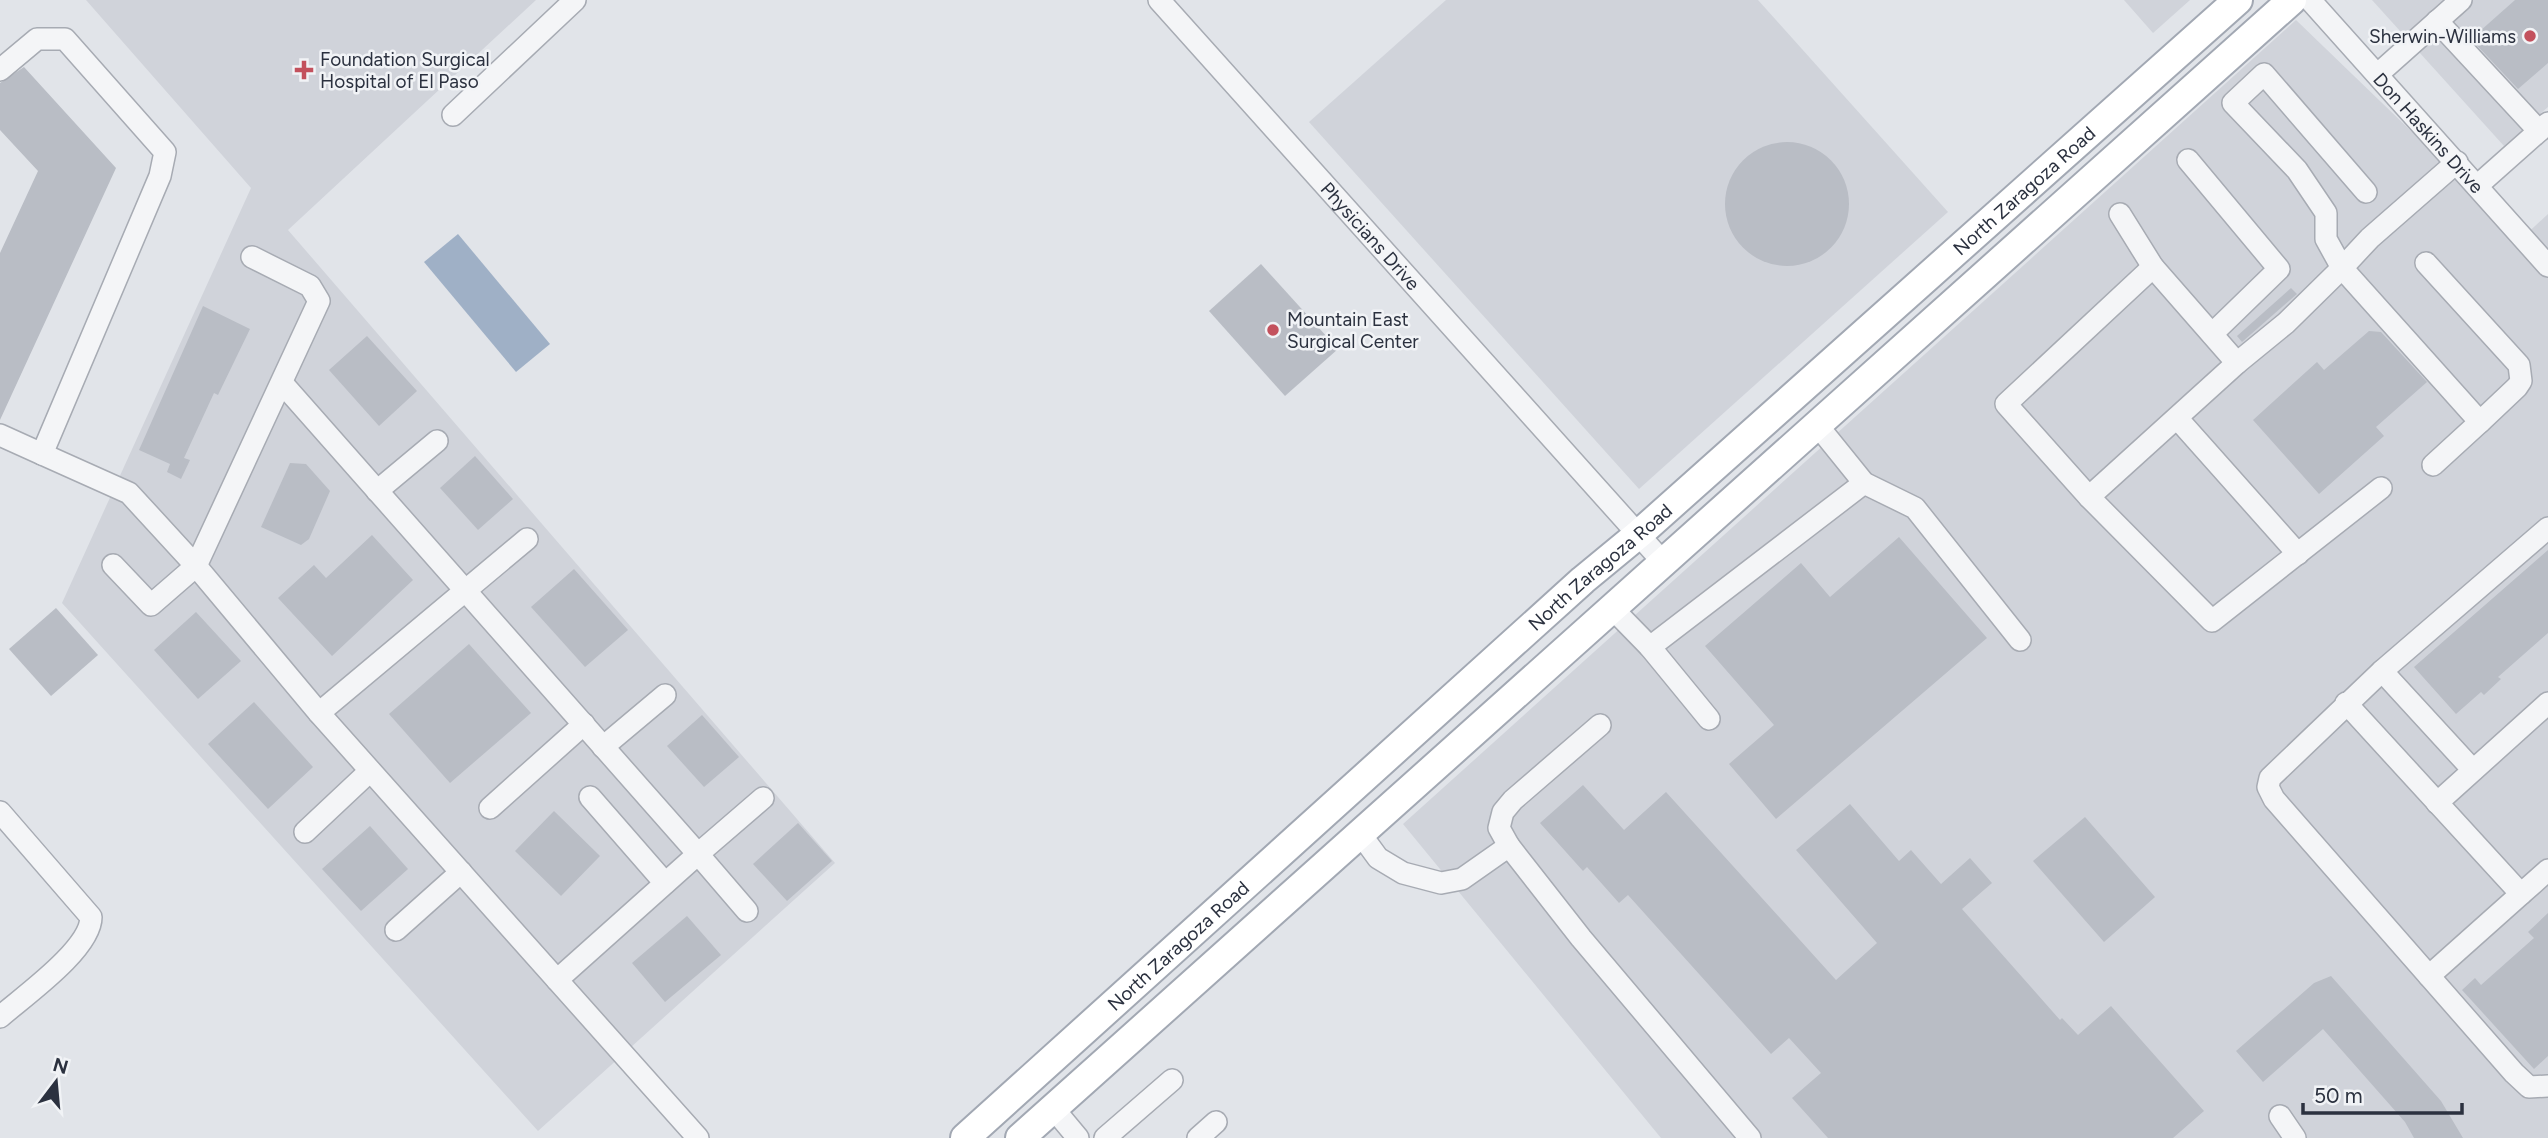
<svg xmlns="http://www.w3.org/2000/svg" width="2548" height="1138" font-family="Figtree,sans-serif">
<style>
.built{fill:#d0d3da}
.water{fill:#9fb0c6}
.building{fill:#b9bdc5}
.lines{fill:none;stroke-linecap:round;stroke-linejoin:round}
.minor-casing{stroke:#a7abb3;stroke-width:24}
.major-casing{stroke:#a2a8b3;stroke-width:32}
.minor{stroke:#f4f5f7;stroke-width:21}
.major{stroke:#fff;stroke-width:28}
.poi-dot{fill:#c3515d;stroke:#f1f3f6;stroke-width:2.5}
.labels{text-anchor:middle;stroke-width:5;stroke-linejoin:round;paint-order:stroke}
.poi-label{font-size:19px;fill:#2b313f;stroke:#f1f3f6;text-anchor:start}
.street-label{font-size:19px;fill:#2b313f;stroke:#f1f3f6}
</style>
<rect width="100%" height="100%" fill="#e1e4e9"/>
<g class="built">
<path d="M86 0H536L288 230 835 863 538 1131 62 603 251 188Z"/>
<path d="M1446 0H1758L1948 212 1639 489 1309 122Z"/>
<path d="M2124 0H2190L2153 33Z"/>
<path d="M2372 0H2548V107L2504 146Z"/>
<path d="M2296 20 2522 238 2548 214V1138H1661L1403 824Z"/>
</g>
<path class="water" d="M458 234 550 344 516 372 424 262Z"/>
<g class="building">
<path d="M2515 0H2548V63L2518 89 2471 39Z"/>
<path d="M24 67 116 168 0 420V253L38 171 0 130V83Z"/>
<circle cx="1787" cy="204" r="62"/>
<path d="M1261 264 1338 349 1285 396 1209 311Z"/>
<path d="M2291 288 2297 294 2242 342 2237 336Z"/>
<path d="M203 306 250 329 218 395 214 393 184 458 190 460 181 479 167 472 170 464 139 450Z"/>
<path d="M2369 331 2381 332 2427 382 2376 427 2384 436 2319 494 2253 420 2317 362 2324 370Z"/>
<path d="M367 336 417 391 379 426 329 370Z"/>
<path d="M475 456 513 499 478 530 440 488Z"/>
<path d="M290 463 306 464 330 491 309 539 301 545 261 527Z"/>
<path d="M372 535 413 580 332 656 278 598 314 565 326 578Z"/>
<path d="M1899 537 1987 638 1776 819 1729 764 1774 725 1705 646 1801 563 1830 597Z"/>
<path d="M2548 550V633L2498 677 2501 679 2484 695 2481 692 2456 714 2414 667Z"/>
<path d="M574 569 628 630 585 667 531 607Z"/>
<path d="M56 608 98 655 51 696 9 649Z"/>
<path d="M196 612 241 661 198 699 154 650Z"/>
<path d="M469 644 531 713 450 783 389 714Z"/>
<path d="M254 702 313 767 268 809 208 744Z"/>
<path d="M702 715 739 757 704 787 667 746Z"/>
<path d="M1583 785 1624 830 1666 792 1836 980 1877 943 1796 850 1850 804 1899 861 1911 850 1941 884 1970 858 1992 883 1962 909 2060 1020 2062 1018 2078 1035 2111 1006 2204 1111 2173 1138H1828L1792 1098 1821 1073 1789 1038 1771 1054 1628 895 1619 903 1587 867 1583 871 1540 823Z"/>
<path d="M554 811 600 856 561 896 515 851Z"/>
<path d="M2085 817 2155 897 2104 942 2033 861Z"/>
<path d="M798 823 832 861 787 901 753 864Z"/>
<path d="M370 826 408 869 361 911 322 869Z"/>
<path d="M2548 913V1056L2534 1069 2462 990 2475 978 2481 985 2534 938 2528 932Z"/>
<path d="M687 916 721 955 665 1002 632 963Z"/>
<path d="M2331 976 2441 1101 2463 1138H2414L2405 1122 2323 1029 2263 1082 2236 1051 2314 983Z"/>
</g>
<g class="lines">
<defs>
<g id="minor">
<path id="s1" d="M1159 0 1663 562"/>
<path id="s2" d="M2310 0 2548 266"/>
<path d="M2437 21 2539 131"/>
<path d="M0 70 37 39H65L165 152 160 176 42 454 0 435"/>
<path d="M2378 74 2461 0"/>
<path d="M453 115 575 0"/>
<path d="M2188 160 2279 269 2212 334"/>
<path d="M2477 186 2548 123"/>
<path d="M2366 192 2264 74 2233 103 2297 170 2326 213V239L2342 268 2286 323 2237 363 2089 497 2212 621 2381 488"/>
<path d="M2120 214 2153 267 2237 363"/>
<path d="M2426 263 2519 365 2521 381 2517 387 2480 422 2342 268 2370 238 2457 162"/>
<path d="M282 383 698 854 557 980"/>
<path d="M2177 418 2298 554"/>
<path d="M1818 426 1864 483 1915 508 2020 640"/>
<path d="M42 454 129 493 196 566 319 713 698 1138"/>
<path d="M2433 465 2480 422"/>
<path d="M377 491 437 441"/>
<path d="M2089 497 2006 404 2153 267"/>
<path d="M2548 528 2382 671 2270 778 2268 787 2274 799 2514 1073 2529 1087 2548 1086"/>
<path d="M113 565 151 605 196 566 319 301 310 286 252 257"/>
<path d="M1611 607 1650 647 1709 719"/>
<path d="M1650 647 1864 483"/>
<path d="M2382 671 2473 770"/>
<path d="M2346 703 2521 894 2548 870"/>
<path d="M319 713 527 539"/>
<path d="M603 747 665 695"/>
<path d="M590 797 665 883"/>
<path d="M2437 803 2548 703"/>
<path d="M490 808 584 724"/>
<path d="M0 812 91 917C91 949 24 996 0 1017"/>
<path d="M305 832 370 771"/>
<path d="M1359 832 1378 858 1403 873 1441 883 1462 879 1509 846 1581 938 1750 1138"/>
<path d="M1509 846 1499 828 1503 812 1513 800 1600 725"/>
<path d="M747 911 698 854 763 798"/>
<path d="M396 930 461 872"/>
<path d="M2429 976 2521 894"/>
<path d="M1053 1108 1078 1138"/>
<path d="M2280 1116 2295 1138"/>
<path d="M1105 1138 1172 1080"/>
<path d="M1198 1138 1216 1122"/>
</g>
<g id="major">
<path id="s3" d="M965 1138 1583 580 1640 533 2238 0"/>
<path d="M1020 1138 2292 0"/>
</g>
</defs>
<use href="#minor" class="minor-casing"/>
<use href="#major" class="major-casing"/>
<use href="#minor" class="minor"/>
<use href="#major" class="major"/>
</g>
<g class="poi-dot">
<circle cx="2530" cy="36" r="7"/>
<path d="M300.5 59.5h7v7h7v7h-7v7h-7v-7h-7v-7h7z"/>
<circle cx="1273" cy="330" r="7"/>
</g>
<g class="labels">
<g class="poi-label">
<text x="2516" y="43" text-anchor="end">Sherwin-Williams</text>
<text x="320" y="66">Foundation Surgical<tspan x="320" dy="22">Hospital of El Paso</tspan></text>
<text x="1287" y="326">Mountain East<tspan x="1287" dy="22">Surgical Center</tspan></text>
</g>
<g class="street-label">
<text dy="7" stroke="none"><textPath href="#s2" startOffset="178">Don Haskins Drive</textPath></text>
<text dy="7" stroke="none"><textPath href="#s3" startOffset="1421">North Zaragoza Road</textPath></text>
<text dy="7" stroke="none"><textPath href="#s1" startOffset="317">Physicians Drive</textPath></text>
<text dy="7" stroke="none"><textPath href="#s3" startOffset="854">North Zaragoza Road</textPath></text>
<text dy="7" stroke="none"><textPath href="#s3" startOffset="287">North Zaragoza Road</textPath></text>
</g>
</g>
<g transform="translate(56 1082) rotate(16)" stroke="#f1f3f6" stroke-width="5" paint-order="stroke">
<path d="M0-5L12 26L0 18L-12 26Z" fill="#2b313f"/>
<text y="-10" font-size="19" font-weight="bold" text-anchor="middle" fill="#2b313f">N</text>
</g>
<path d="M2303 1103v10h159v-10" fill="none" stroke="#2b313f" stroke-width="3.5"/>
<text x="2314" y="1103" font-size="21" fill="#2b313f" stroke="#f1f3f6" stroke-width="5" paint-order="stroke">50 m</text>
</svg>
